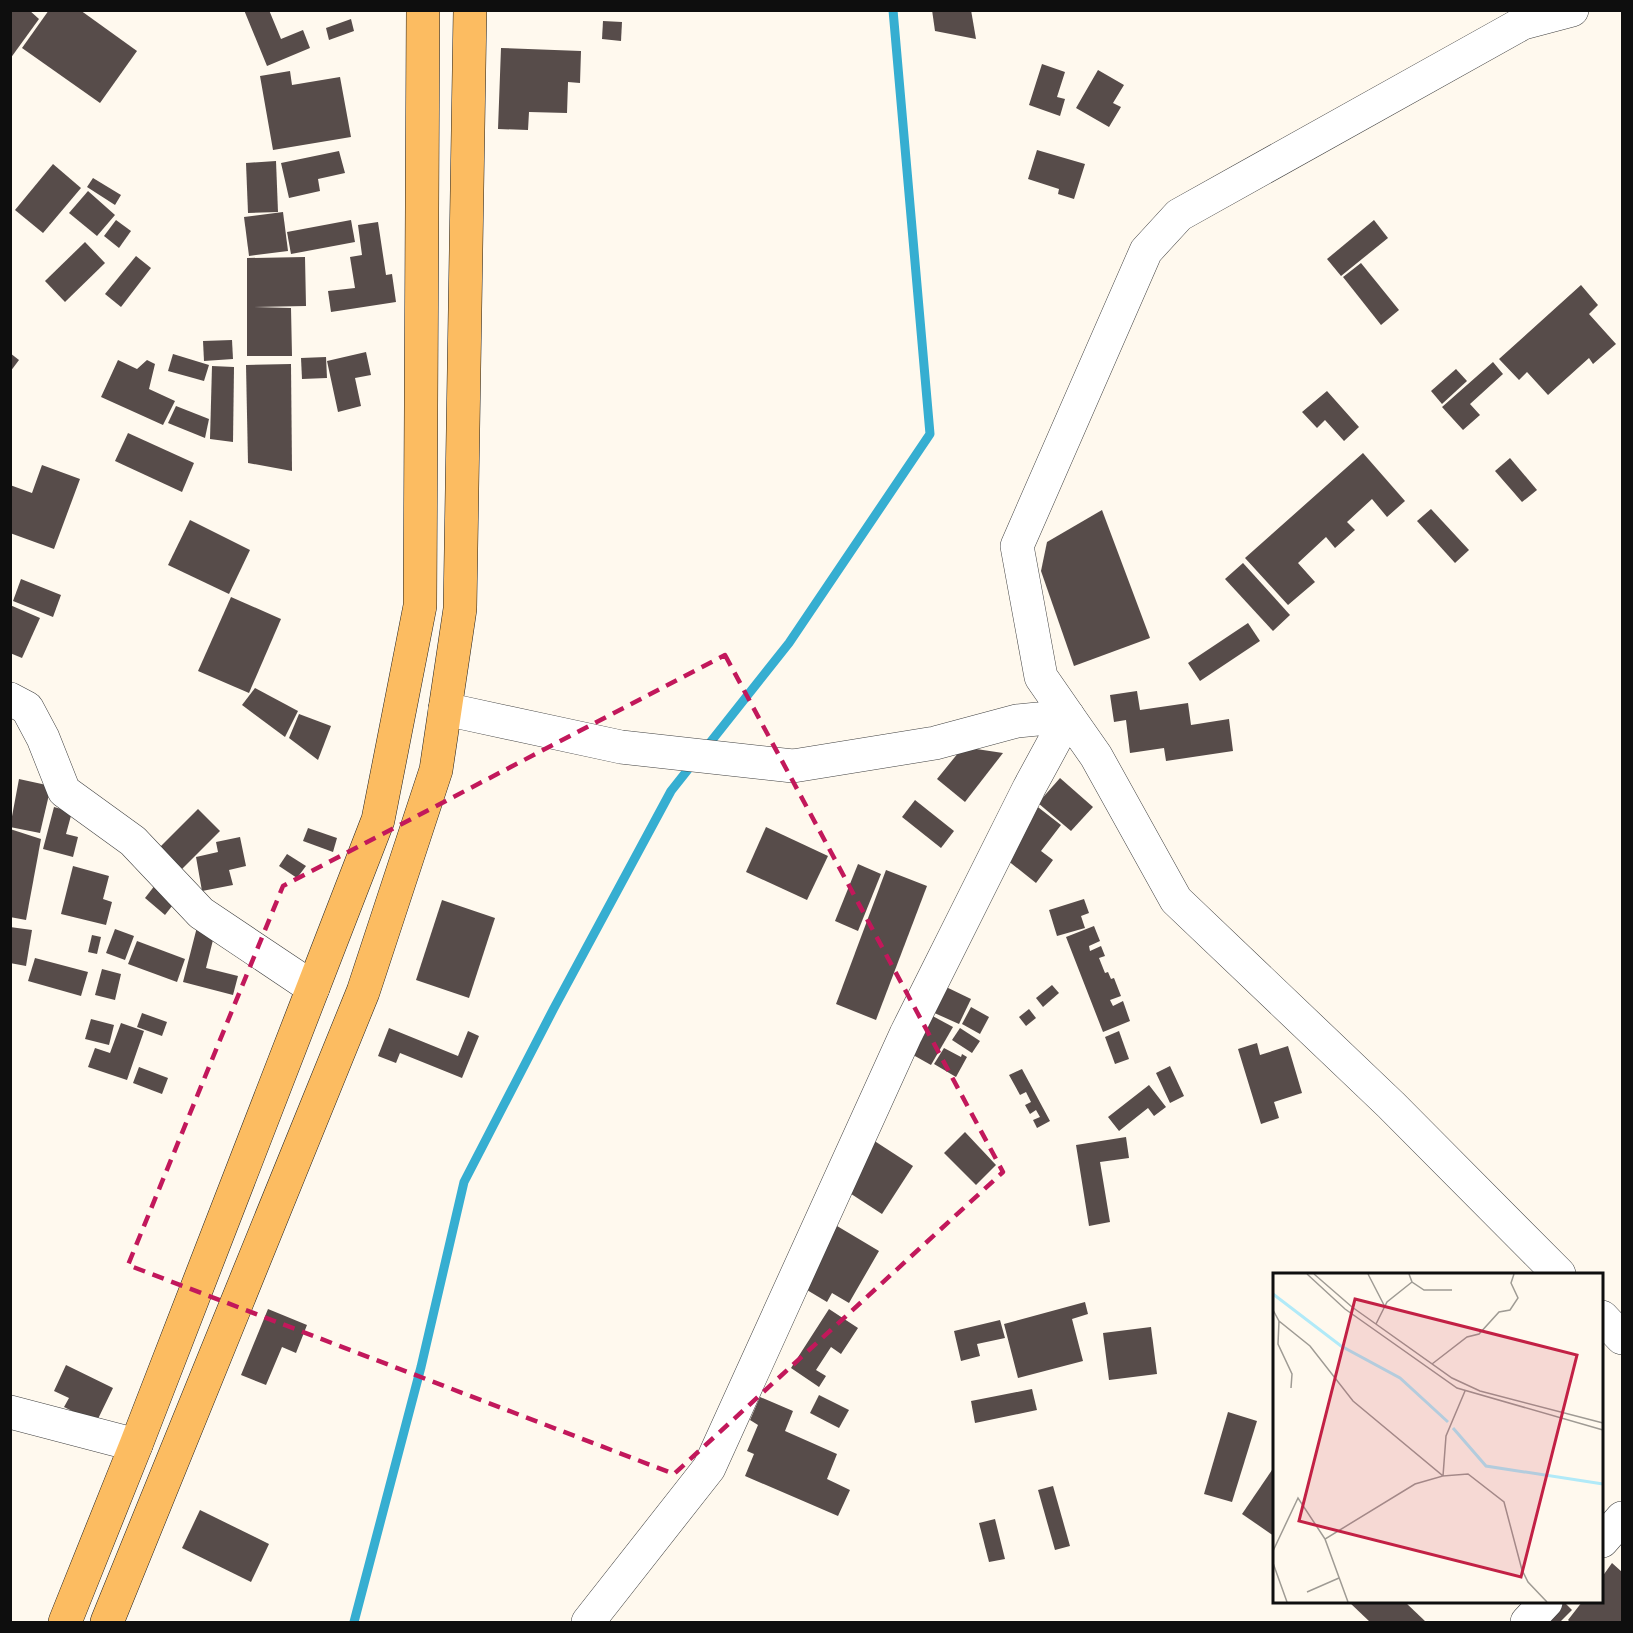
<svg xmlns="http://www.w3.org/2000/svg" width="1633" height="1633" font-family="Lora,serif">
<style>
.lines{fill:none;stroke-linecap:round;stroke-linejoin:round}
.stream{stroke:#36aed1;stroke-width:9}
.building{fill:#574c4a}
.minor-casing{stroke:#414141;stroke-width:34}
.major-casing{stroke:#1f1f1f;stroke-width:34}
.minor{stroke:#fff;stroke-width:33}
.major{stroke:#fcbc61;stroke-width:33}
.marked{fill:none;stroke:#c2185b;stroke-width:4.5;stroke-dasharray:12 8;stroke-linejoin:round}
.inset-river{fill:none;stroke:#b1eaf8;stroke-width:3}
.inset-road{fill:none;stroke:#9f9b94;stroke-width:1.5}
.view{fill:#c22145;fill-opacity:0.15;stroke:#c22145;stroke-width:3}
.inset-edge{fill:none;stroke:#0e0e0e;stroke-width:3}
</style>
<rect width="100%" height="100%" fill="#fff9ee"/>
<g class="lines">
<g class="stream">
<path d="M705 749 789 643 930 434 893 10"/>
<path d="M354 1622 421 1367 464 1182 554 1008 671 791 694 762"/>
</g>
</g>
<g class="building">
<path d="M10 10H29L39 19 10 59Z"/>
<path d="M49 10H80L137 51 100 103 22 48Z"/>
<path d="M244 10H269L281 39 303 30 310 48 267 66Z"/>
<path d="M932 10H971L976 39 935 31Z"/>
<path d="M351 19 354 31 329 40 326 28Z"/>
<path d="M603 21 622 22 621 41 602 39Z"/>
<path d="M501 48 581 51 580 83 568 82 567 113 529 112 528 130 498 129Z"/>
<path d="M1042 64 1065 72 1057 97 1065 99 1060 116 1029 105Z"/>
<path d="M1098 70 1124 85 1113 103 1121 107 1109 127 1076 108Z"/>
<path d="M290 71 292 85 340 77 351 137 273 150 260 76Z"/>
<path d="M1037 150 1085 164 1074 199 1058 194 1059 189 1028 179Z"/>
<path d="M339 151 345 173 318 179 320 191 289 198 281 163Z"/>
<path d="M276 161 278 212 248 213 246 163Z"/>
<path d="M53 164 81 188 43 233 15 210Z"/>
<path d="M93 178 121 195 115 205 87 187Z"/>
<path d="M88 191 115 215 97 236 69 213Z"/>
<path d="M283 212 288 251 249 256 244 217Z"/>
<path d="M116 220 131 231 119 248 104 236Z"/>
<path d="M351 220 355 242 291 254 287 232Z"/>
<path d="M1374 220 1388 238 1341 276 1327 259Z"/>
<path d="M378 222 386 275 392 274 396 302 331 312 328 291 355 288 350 257 362 255 358 225Z"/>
<path d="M85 242 105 263 65 302 45 281Z"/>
<path d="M136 256 151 268 121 307 105 294Z"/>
<path d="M305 257 306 306 253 307 291 308 292 356H247V258Z"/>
<path d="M1361 263 1399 310 1381 325 1343 277Z"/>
<path d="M1581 285 1598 305 1589 314 1616 344 1593 364 1589 358 1548 395 1527 372 1519 380 1499 359Z"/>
<path d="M232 340 233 359 204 361 203 341Z"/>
<path d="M366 352 371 375 355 378 361 406 338 412 327 361Z"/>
<path d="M10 353 19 360 10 372Z"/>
<path d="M173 354 209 365 204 381 168 371Z"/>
<path d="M326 357 327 378 302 379 301 358Z"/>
<path d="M118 360 137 369 147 360 155 364 149 389 175 401 163 425 101 397Z"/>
<path d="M1493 362 1503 374 1470 404 1480 415 1463 430 1442 407Z"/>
<path d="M291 364 292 471 248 463 246 365Z"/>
<path d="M212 366 234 367 233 442 210 439Z"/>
<path d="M1456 369 1467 381 1442 404 1431 391Z"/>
<path d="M1327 391 1359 427 1344 441 1325 420 1317 428 1302 412Z"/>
<path d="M176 406 209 419 205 438 168 423Z"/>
<path d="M128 433 194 463 182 492 115 461Z"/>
<path d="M1363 453 1405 501 1387 517 1372 499 1347 522 1355 530 1335 548 1326 537 1298 563 1315 582 1288 605 1245 558Z"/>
<path d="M1510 458 1537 490 1522 502 1495 471Z"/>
<path d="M42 465 80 479 54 549 10 533V485L32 493Z"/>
<path d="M1431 509 1469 550 1455 563 1417 521Z"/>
<path d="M1102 510 1150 638 1074 666 1041 571 1047 542Z"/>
<path d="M190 520 250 550 229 594 168 565Z"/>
<path d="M1243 563 1290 615 1273 631 1225 579Z"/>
<path d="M21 579 61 595 53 617 13 601Z"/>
<path d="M231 597 281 619 249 693 198 671Z"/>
<path d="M10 605 40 618 22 658 10 653Z"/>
<path d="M1248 623 1260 641 1200 681 1188 663Z"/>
<path d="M255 688 298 711 285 737 242 705Z"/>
<path d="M1137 691 1140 710 1188 703 1191 725 1229 719 1233 751 1166 761 1164 748 1130 753 1126 720 1114 722 1110 695Z"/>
<path d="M299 714 331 726 318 760 289 738Z"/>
<path d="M963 747 1003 753 965 802 937 779Z"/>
<path d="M1060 778 1093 807 1071 831 1038 803Z"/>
<path d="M19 779 51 786 40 833 10 827Z"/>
<path d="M915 800 954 831 941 848 902 817Z"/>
<path d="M1034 804 1061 825 1041 851 1053 860 1036 883 997 852Z"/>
<path d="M54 807 72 812 66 834 78 837 73 857 43 849Z"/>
<path d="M198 809 220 831 179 872 157 850Z"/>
<path d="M766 827 828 856 807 900 746 872Z"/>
<path d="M308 828 337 838 333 852 303 841Z"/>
<path d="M10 829 41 839 26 920 10 917Z"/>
<path d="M240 837 246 866 229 870 233 885 202 891 196 857 218 852 216 842Z"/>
<path d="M287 854 306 866 297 878 279 866Z"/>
<path d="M858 864 881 874 858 931 835 921Z"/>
<path d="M73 866 109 876 103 899 112 902 106 925 61 914Z"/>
<path d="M886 870 927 886 876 1020 836 1004Z"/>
<path d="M159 880 179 897 165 915 145 898Z"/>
<path d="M1084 899 1089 913 1081 916 1085 928 1057 936 1049 910Z"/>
<path d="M442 900 495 918 469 998 416 980Z"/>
<path d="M1094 926 1100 941 1089 946 1090 951 1101 946 1105 956 1099 958 1105 973 1108 972 1111 979 1114 978 1121 996 1110 1000 1113 1006 1123 1001 1130 1021 1103 1032 1066 937Z"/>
<path d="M10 927 32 930 26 966 10 963Z"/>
<path d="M197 927 215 932 206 968 238 976 233 995 183 982Z"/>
<path d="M115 929 134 936 125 960 106 953Z"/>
<path d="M92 935 101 937 97 954 88 952Z"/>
<path d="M137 941 185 959 177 982 128 964Z"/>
<path d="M35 958 88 972 81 996 28 981Z"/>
<path d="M102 969 121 974 115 1000 95 995Z"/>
<path d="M942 985 971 999 959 1024 930 1011Z"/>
<path d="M1052 985 1059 993 1043 1007 1036 998Z"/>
<path d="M971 1007 989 1017 980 1034 962 1024Z"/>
<path d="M1029 1009 1036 1018 1026 1026 1019 1017Z"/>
<path d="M142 1013 167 1022 162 1036 137 1027Z"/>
<path d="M927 1013 953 1027 931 1065 906 1051Z"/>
<path d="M91 1019 114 1025 109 1045 85 1039Z"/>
<path d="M121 1023 144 1031 127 1080 88 1067 95 1048 110 1053Z"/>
<path d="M389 1028 458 1056 468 1031 479 1036 462 1078 400 1053 396 1063 378 1056Z"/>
<path d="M960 1028 980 1041 972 1053 952 1040Z"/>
<path d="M1119 1031 1129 1059 1115 1064 1105 1037Z"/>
<path d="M1257 1043 1260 1055 1288 1046 1302 1093 1274 1102 1279 1118 1261 1124 1238 1049Z"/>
<path d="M944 1048 961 1057 962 1054 967 1057 956 1077 934 1064Z"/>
<path d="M1170 1066 1184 1096 1170 1103 1156 1073Z"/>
<path d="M139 1067 168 1078 162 1094 133 1083Z"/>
<path d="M1022 1069 1050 1121 1037 1128 1033 1120 1040 1117 1036 1110 1030 1114 1025 1105 1031 1102 1026 1092 1020 1095 1009 1075Z"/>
<path d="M1149 1085 1166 1107 1154 1116 1148 1108 1119 1131 1108 1117Z"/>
<path d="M965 1132 996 1165 976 1185 944 1153Z"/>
<path d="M1126 1137 1129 1158 1100 1162 1110 1222 1089 1226 1076 1145Z"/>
<path d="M873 1140 913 1166 882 1214 842 1188Z"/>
<path d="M832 1223 879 1251 849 1303 832 1293 827 1302 797 1284Z"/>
<path d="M1085 1302 1088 1314 1072 1319 1083 1361 1018 1378 1004 1324Z"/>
<path d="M268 1309 307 1325 296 1353 282 1347 266 1385 241 1375Z"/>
<path d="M829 1309 858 1328 841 1354 831 1347 816 1370 826 1376 819 1387 791 1368Z"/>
<path d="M1000 1320 1005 1338 977 1344 980 1356 961 1361 954 1331Z"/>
<path d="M1151 1327 1157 1374 1109 1380 1103 1333Z"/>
<path d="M66 1365 113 1388 96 1423 64 1407 69 1398 54 1391Z"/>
<path d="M1032 1389 1037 1410 975 1423 971 1401Z"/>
<path d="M819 1395 849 1410 839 1428 810 1413Z"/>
<path d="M760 1397 793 1411 785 1431 837 1454 827 1479 850 1490 838 1516 745 1476 754 1454 747 1451 758 1425 750 1420Z"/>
<path d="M1228 1412 1257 1421 1232 1502 1204 1494Z"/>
<path d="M1274 1467V1536L1242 1514Z"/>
<path d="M1053 1486 1070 1546 1055 1550 1038 1490Z"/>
<path d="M200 1510 269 1544 251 1582 182 1548Z"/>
<path d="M995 1519 1005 1559 989 1562 979 1523Z"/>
<path d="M1612 1563 1622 1572V1622H1570L1568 1620 1582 1602H1602V1577Z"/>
<path d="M1349 1602H1405L1426 1622H1370Z"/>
<path d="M1552 1602H1564L1572 1610 1560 1622H1532Z"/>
</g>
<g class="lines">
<defs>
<g id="minor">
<path d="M10 699 27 708 43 738 64 791 133 841 201 913 313 988"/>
<path d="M445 709 621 747 793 766 935 743 1017 721 1068 716 1041 677 1017 546 1146 251 1179 215 1523 23 1572 10"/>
<path d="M1602 1317 1622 1338"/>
<path d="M10 1412 136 1445"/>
<path d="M1602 1541 1622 1518"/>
<path d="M588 1622 709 1468 906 1034 1029 788 1068 716 1096 756 1176 900 1391 1105 1559 1274"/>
<path d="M1527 1622 1546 1602"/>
</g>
<g id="major">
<path d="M65 1622 136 1445 378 820 420 606 423 10"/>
<path d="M107 1622 363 992 436 770 460 609 470 10"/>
</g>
</defs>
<use href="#minor" class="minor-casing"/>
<use href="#major" class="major-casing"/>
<use href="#minor" class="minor"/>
<use href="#major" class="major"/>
</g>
<path class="marked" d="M725 655 1003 1172 674 1474 128 1265 283 886Z"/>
<g transform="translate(1273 1273)">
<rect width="330" height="330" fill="#fff9ee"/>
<path class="inset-river" d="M0 21 68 73 127 105 175 149M180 155 213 193 330 211"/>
<path class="inset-road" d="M34 1 72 36 184 115 330 157M41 1 79 34 179 105 207 118 330 150M95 1 112 34M136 1 139 9 151 17H179M0 37 6 48 37 73 80 128 170 203 142 211 52 266 75 329M6 48 5 71 19 101 18 115M103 51 114 29 139 9M159 91 194 64 206 61 226 39 237 37 245 25 238 10 241 1M192 118 173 163 170 203 195 201 231 229 249 297 255 309 274 329M0 278 25 225 52 266M0 290 14 329M34 319 66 305"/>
<path class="view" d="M82 26 304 82 248 304 26 248Z"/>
<rect width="330" height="330" class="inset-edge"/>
</g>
<rect width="1633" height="1633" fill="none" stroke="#0e0e0e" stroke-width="24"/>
</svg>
